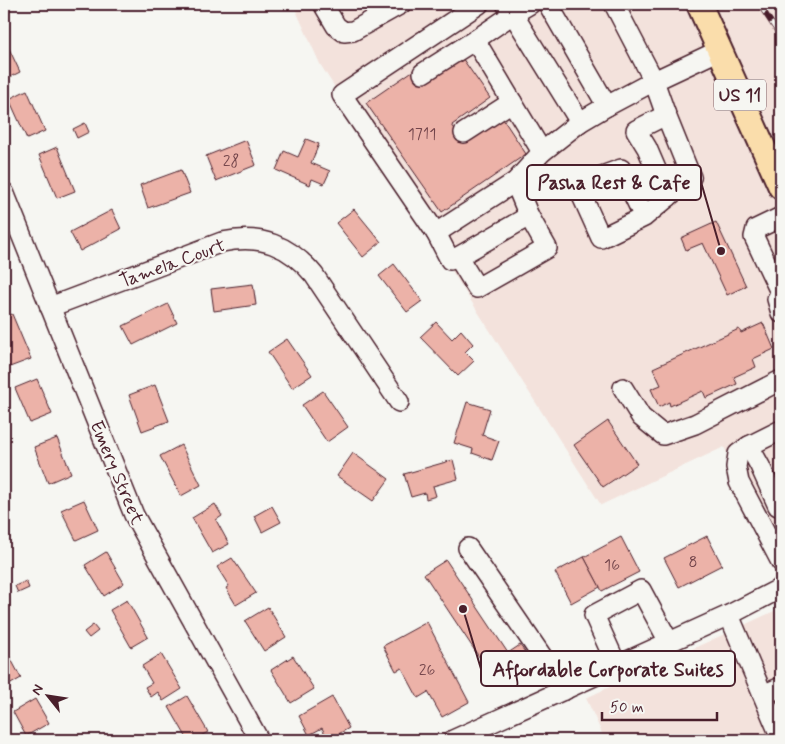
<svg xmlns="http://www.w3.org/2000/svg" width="785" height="744" font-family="Mynerve,sans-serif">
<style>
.built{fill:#f3e2dc}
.building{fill:#ecb2a8;stroke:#4a1f2b}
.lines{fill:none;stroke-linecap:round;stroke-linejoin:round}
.minor-casing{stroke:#4a1f2b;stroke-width:22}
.major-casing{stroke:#4a1f2b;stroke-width:28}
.minor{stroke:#f6f6f2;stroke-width:19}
.major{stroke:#faddab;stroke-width:24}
.rail-casing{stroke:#4a1f2b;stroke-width:5.5}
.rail{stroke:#f6f6f2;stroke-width:4;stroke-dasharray:11;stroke-linecap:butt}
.labels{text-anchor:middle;stroke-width:4.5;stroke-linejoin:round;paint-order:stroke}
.number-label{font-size:16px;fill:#72444a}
.shield{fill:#f6f6f2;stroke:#7e6067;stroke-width:1}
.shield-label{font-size:18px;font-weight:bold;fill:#4a1f2b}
.street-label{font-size:19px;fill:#4a1f2b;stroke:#f6f6f2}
.leader{fill:none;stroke:#4a1f2b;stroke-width:2}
.callout-dot{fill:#4a1f2b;stroke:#f6f6f2;stroke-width:2}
.callout{fill:#f6f6f2;stroke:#4a1f2b;stroke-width:2}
.callout-label{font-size:20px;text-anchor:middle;font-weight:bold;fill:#4a1f2b}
</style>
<rect width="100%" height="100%" fill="#f6f6f2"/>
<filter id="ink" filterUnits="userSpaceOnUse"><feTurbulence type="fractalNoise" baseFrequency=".02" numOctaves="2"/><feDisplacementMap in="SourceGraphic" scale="10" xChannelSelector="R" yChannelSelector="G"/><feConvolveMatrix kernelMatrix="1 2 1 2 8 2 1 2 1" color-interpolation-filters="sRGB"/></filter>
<g filter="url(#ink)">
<g class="built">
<path d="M293 4H781V563L724 447 601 505 320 64Z"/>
<path d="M781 608V740H605L586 698Z"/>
</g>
<g class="building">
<path d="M4 38 20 72 4 80Z"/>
<path d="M460 55 490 98 452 125 464 142 501 116 526 154 442 212 366 103 414 70 422 82Z"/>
<path d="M27 90 45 131 27 139 9 99Z"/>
<path d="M85 123 89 132 77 138 73 129Z"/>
<path d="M306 139 319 144 311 163 330 171 324 184 312 179 310 185 276 170 284 151 298 157Z"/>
<path d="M246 140 256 165 216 181 206 156Z"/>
<path d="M57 147 75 191 57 198 39 155Z"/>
<path d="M181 170 190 193 148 208 140 185Z"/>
<path d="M354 209 381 242 363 257 336 223Z"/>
<path d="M112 210 121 229 80 251 70 232Z"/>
<path d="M716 222 746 286 727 295 703 243 686 250 681 238Z"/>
<path d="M394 264 422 301 407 312 379 276Z"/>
<path d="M253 284 256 305 214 311 211 289Z"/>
<path d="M168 304 177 323 133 345 123 326Z"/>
<path d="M12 314 31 359 7 368 4 360V317Z"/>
<path d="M436 322 452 339 461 330 473 344 465 352 474 361 458 376 420 337Z"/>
<path d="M763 323 774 349 753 359 756 367 734 377 737 384 706 398 703 391 670 406 669 402 659 407 651 389 661 385 653 368 739 329 741 333Z"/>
<path d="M287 339 312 375 292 388 268 352Z"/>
<path d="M37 379 52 414 30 423 15 388Z"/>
<path d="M155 385 169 421 142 431 129 395Z"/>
<path d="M323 391 348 427 327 442 302 405Z"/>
<path d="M467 402 490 409 482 435 499 441 492 460 472 453 473 449 454 443Z"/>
<path d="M608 421 637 464 603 487 574 445Z"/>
<path d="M57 438 71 473 48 483 34 447Z"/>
<path d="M181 445 201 485 181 496 160 456Z"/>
<path d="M353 453 389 479 373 501 337 476Z"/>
<path d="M453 460 458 479 433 486 436 496 426 499 425 493 411 497 404 474Z"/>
<path d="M84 500 98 530 76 540 61 510Z"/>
<path d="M215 504 222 516 216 520 229 544 212 553 192 518Z"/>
<path d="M272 506 281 522 262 532 254 516Z"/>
<path d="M707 536 722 565 679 587 664 558Z"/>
<path d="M621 537 639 572 602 591 584 557Z"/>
<path d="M106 552 124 583 104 596 85 565Z"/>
<path d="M584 557 600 587 571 603 555 572Z"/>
<path d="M232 558 256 593 236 605 226 588 229 586 217 567Z"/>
<path d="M446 560 508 653 520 645 529 658 495 681 424 574Z"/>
<path d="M26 581 29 588 18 593 15 586Z"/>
<path d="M127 600 148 637 131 647 110 610Z"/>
<path d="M268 607 286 637 264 651 245 621Z"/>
<path d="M427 622 469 702 442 717 428 692 418 698 402 668 396 671 383 646Z"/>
<path d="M93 625 98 631 89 638 84 632Z"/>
<path d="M4 646 21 678 4 688Z"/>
<path d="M161 654 182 689 163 701 158 692 151 697 145 687 152 683 142 666Z"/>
<path d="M293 656 314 689 291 703 271 670Z"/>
<path d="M187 696 208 732 193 740H188L169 707Z"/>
<path d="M332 697 349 728 328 740 322 728 309 735 299 716Z"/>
<path d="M35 699 49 723 26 736 13 712Z"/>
</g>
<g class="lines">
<defs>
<g id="minor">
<path d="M323 4 336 26 344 32 353 31 401 4"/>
<path d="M479 4 342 95 436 233 450 260 458 257 529 216"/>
<path d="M506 4 513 14 530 4"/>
<path d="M548 4 607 106 580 122"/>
<path d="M475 40 513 14 580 122 542 152"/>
<path d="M423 73 475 40 542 152 515 182 436 233"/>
<path d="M607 106 654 81 614 4"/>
<path d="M666 115 636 130 647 148 668 197"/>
<path d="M464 133 512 102"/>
<path d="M4 192 134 515 259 740"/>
<path d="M644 217 621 169 577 185 601 238 644 217 668 197 691 177 666 115 654 81 720 50"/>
<path d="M781 217 756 229 754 237 781 294"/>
<path d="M458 257 477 288 547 248 529 216 515 182"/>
<path d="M781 294 777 299 781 313"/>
<path d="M50 307 222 242C261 234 289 245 314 275L399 402"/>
<path d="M623 388 641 417 663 435 695 424 781 380"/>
<path d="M781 430 749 446 738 454 736 467 739 482 781 562"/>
<path d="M749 446 760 466 778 506 781 507"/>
<path d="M468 548 565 690"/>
<path d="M729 615 781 738"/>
<path d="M617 666 594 615 641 590 669 642"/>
<path d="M763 695 781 687"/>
<path d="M453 740 729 615 781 588"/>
</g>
<path id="major" d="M699 4 781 187"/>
</defs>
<use href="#minor" class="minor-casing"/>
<use href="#major" class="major-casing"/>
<use href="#minor" class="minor"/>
<use href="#major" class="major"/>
<defs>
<path id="rail" d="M759 4 781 37"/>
</defs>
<use href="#rail" class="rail-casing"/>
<use href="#rail" class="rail"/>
</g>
</g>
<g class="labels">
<g class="number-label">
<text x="422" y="139">1711</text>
<text x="231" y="166">28</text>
<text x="693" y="567">8</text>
<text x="612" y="570">16</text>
<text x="427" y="675">26</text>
</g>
<rect class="shield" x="714" y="79.5" width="52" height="31" rx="4"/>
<g class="shield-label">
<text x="740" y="101">US 11</text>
</g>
<g class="street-label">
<text transform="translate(172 262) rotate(-20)" y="7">Tamela Court</text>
<text transform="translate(118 472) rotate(67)" y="7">Emery Street</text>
</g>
</g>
<path class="leader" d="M721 251L701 182M463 609L481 669"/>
<g class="callout-dot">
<circle cx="721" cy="251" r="5"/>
<circle cx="463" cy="609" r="5"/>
</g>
<g class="callout">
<rect x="527" y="165" width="174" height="35" rx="5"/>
<rect x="481" y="651" width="254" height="35" rx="5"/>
</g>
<g class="callout-label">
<text x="614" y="189">Pasha Rest &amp; Cafe</text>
<text x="608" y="676">Affordable Corporate Suites</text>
</g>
<rect width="785" height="744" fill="none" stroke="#f6f6f2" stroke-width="20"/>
<rect x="10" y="10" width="765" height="724" fill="none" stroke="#4a1f2b" stroke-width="2" filter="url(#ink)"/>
<g transform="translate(48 696) rotate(300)" stroke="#f6f6f2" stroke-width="4" paint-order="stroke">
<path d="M0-4L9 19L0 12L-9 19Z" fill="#4a1f2b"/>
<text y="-8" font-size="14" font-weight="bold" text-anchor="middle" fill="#4a1f2b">N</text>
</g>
<path d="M602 712v8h115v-8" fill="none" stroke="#4a1f2b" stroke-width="2.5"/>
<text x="610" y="712" font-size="15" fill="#4a1f2b" stroke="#f6f6f2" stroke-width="4" paint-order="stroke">50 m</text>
</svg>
